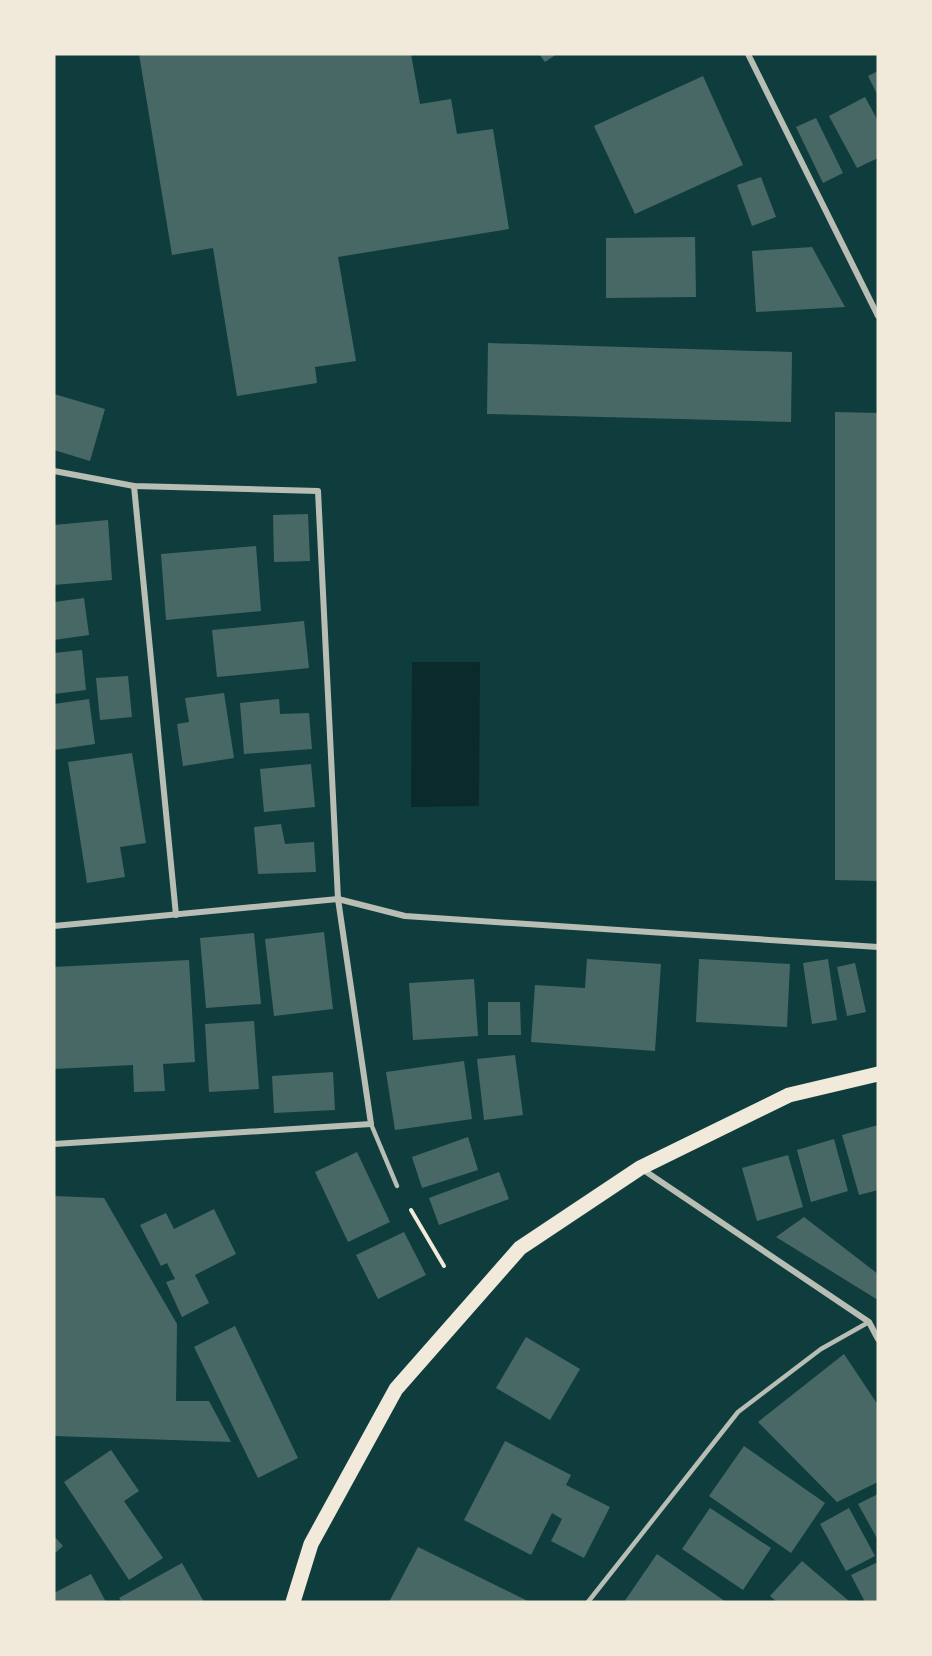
<svg xmlns="http://www.w3.org/2000/svg" width="932" height="1656" font-family="'Work Sans',sans-serif">
<style>
.water{fill:#0a2a2b}
.building{fill:#486865}
.lines{fill:none;stroke-linecap:round;stroke-linejoin:round}
.path{stroke:#f1e9da;stroke-width:4}
.service{stroke:#b8beb3;stroke-width:4.5}
.minor{stroke:#b8beb3;stroke-width:6}
.primary{stroke:#f1e9da;stroke-width:15}
</style>
<rect width="100%" height="100%" fill="#0f3d3e"/>
<path class="water" d="M412 662H480L479 806 411 807Z"/>
<g class="building">
<path d="M139 54H411L420 104 451 99 457 134 493 129 509 229 338 257 356 361 315 367 317 383 237 396 213 248 172 255Z"/>
<path d="M539 54H557L545 62Z"/>
<path d="M878 71V96L868 76Z"/>
<path d="M703 76 743 165 635 214 594 126Z"/>
<path d="M865 97 878 121V158L857 168 829 116Z"/>
<path d="M816 118 843 173 823 183 796 127Z"/>
<path d="M761 177 776 217 752 226 737 185Z"/>
<path d="M695 237 696 297 606 298V238Z"/>
<path d="M812 247 845 307 756 312 752 251Z"/>
<path d="M488 343 792 352 791 422 487 414Z"/>
<path d="M54 394 105 409 90 461 54 450Z"/>
<path d="M835 412 878 413V881L835 880Z"/>
<path d="M308 514 310 561 274 562 273 515Z"/>
<path d="M108 520 112 580 54 585V525Z"/>
<path d="M256 546 261 611 166 620 161 554Z"/>
<path d="M84 598 89 635 54 640V602Z"/>
<path d="M304 621 309 668 217 677 212 630Z"/>
<path d="M82 650 86 690 54 694V653Z"/>
<path d="M128 676 132 717 100 720 96 678Z"/>
<path d="M224 693 234 758 183 766 177 724 189 722 185 698Z"/>
<path d="M89 699 95 744 54 750V704Z"/>
<path d="M279 699 280 714 309 713 312 749 244 754 240 703Z"/>
<path d="M132 753 146 843 120 847 125 877 87 883 68 762Z"/>
<path d="M311 764 315 807 264 812 260 769Z"/>
<path d="M281 824 285 844 314 842 316 872 258 874 254 827Z"/>
<path d="M324 932 333 1009 274 1016 265 939Z"/>
<path d="M254 933 261 1004 206 1008 200 938Z"/>
<path d="M587 959 661 964 655 1051 531 1042 535 985 585 988Z"/>
<path d="M699 959 790 964 787 1027 696 1022Z"/>
<path d="M828 959 837 1020 812 1024 803 963Z"/>
<path d="M189 960 195 1062 163 1064 165 1091 134 1092 133 1065 54 1069V967Z"/>
<path d="M855 963 866 1012 847 1016 837 967Z"/>
<path d="M474 979 478 1036 413 1040 409 983Z"/>
<path d="M488 1002H520L521 1035H488Z"/>
<path d="M254 1021 259 1089 209 1092 205 1024Z"/>
<path d="M515 1055 523 1115 484 1120 477 1059Z"/>
<path d="M464 1061 472 1119 395 1130 386 1072Z"/>
<path d="M333 1072 335 1110 274 1113 272 1076Z"/>
<path d="M878 1125V1190L859 1195 842 1135Z"/>
<path d="M468 1137 478 1170 422 1188 412 1157Z"/>
<path d="M834 1139 848 1191 811 1202 797 1150Z"/>
<path d="M357 1152 390 1222 348 1242 315 1172Z"/>
<path d="M788 1155 803 1207 757 1221 742 1168Z"/>
<path d="M499 1172 509 1199 439 1225 429 1198Z"/>
<path d="M54 1196 104 1198 177 1324 176 1401H209L231 1442 54 1436Z"/>
<path d="M214 1209 236 1254 195 1275 209 1303 182 1317 166 1282 175 1279 167 1263 161 1266 140 1225 166 1213 174 1229Z"/>
<path d="M804 1217 878 1274V1300L776 1237Z"/>
<path d="M404 1232 426 1275 378 1299 356 1255Z"/>
<path d="M235 1326 298 1458 258 1478 194 1347Z"/>
<path d="M526 1337 580 1369 550 1420 496 1388Z"/>
<path d="M844 1354 878 1405V1482L837 1502 758 1422Z"/>
<path d="M505 1441 571 1475 566 1485 610 1507 584 1558 551 1541 562 1519 552 1513 531 1555 464 1520Z"/>
<path d="M744 1446 825 1503 791 1553 709 1496Z"/>
<path d="M111 1450 139 1491 124 1501 163 1558 129 1580 64 1482Z"/>
<path d="M878 1494V1540L858 1504Z"/>
<path d="M710 1508 771 1548 743 1590 682 1549Z"/>
<path d="M849 1508 875 1556 846 1571 820 1524Z"/>
<path d="M54 1536 63 1546 54 1554Z"/>
<path d="M418 1547 530 1602H389Z"/>
<path d="M657 1554 726 1602H624Z"/>
<path d="M802 1561 850 1602H777L770 1596Z"/>
<path d="M878 1562V1602H865L851 1575Z"/>
<path d="M182 1563 204 1602H122L119 1598Z"/>
<path d="M91 1574 106 1602H54V1593Z"/>
</g>
<g class="lines">
<path class="path" d="M411 1210 444 1266"/>
<g class="service">
<path d="M371 1124 397 1186"/>
<path d="M588 1602 738 1412 821 1349 869 1322"/>
</g>
<g class="minor">
<path d="M748 54 878 316"/>
<path d="M54 471 134 486 318 491 338 899 371 1124 54 1144"/>
<path d="M134 486 176 915"/>
<path d="M54 926 338 899 405 916 878 947"/>
<path d="M642 1169 869 1322 878 1339"/>
</g>
<path class="primary" d="M293 1602 311 1544 396 1389 520 1248 640 1168 789 1095 878 1074"/>
</g>
<rect width="932" height="1656" fill="none" stroke="#f1e9da" stroke-width="111"/>
</svg>
